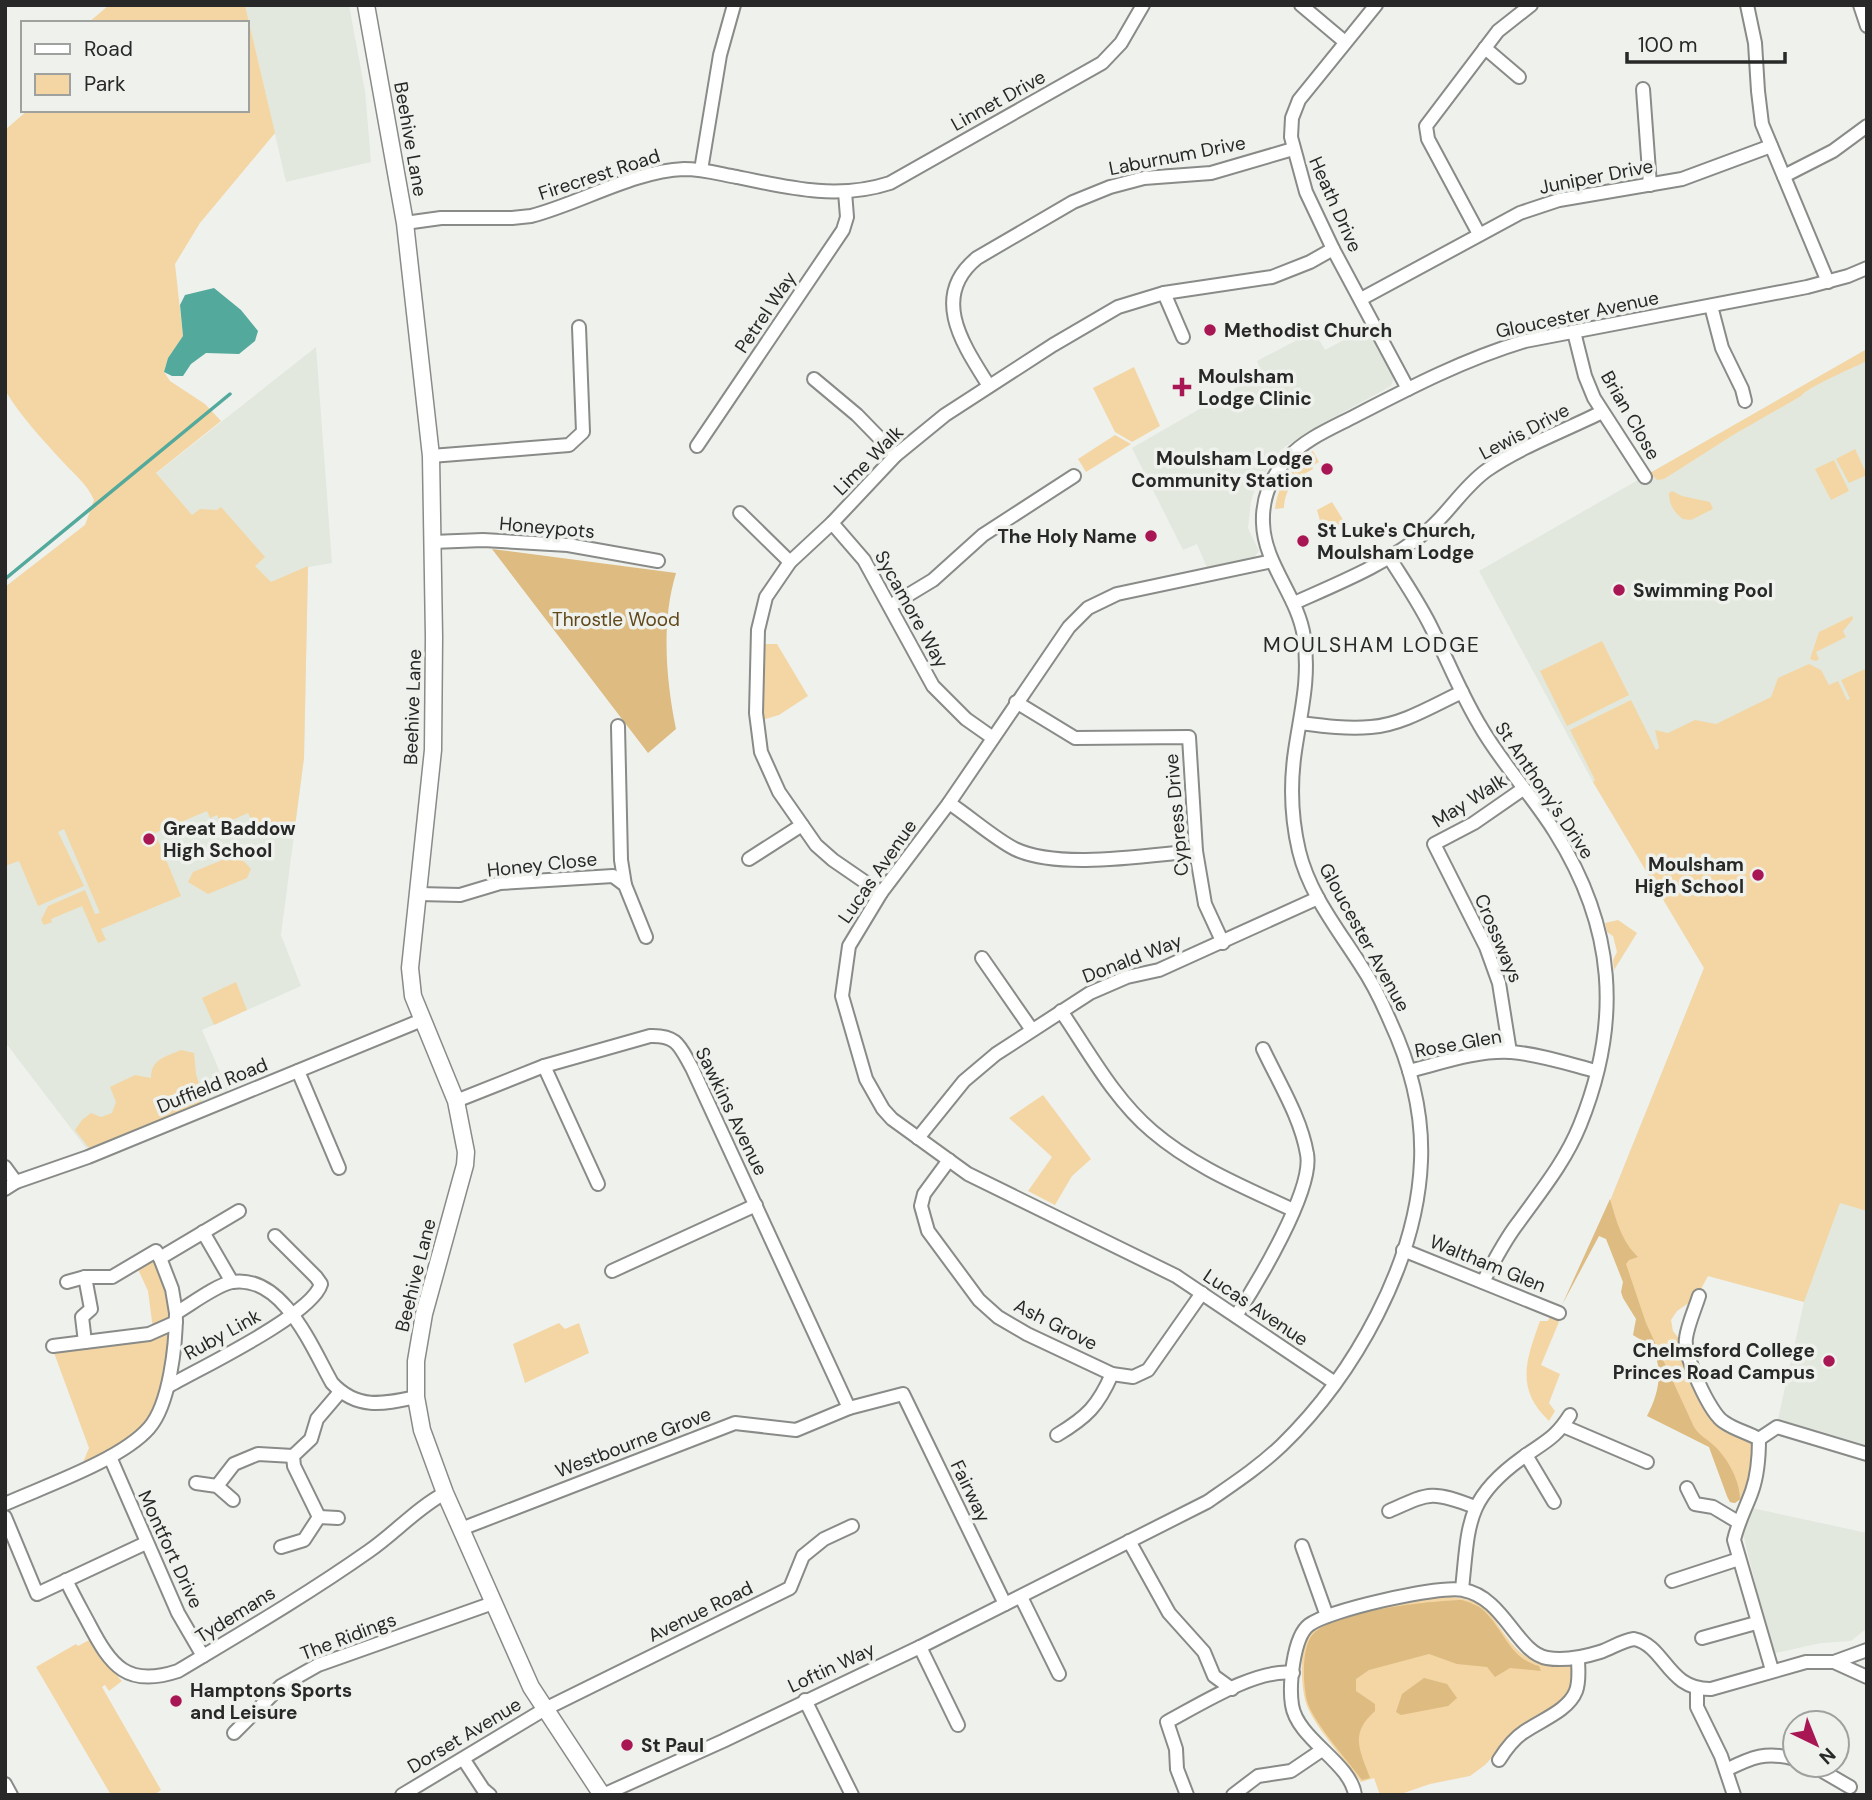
<svg xmlns="http://www.w3.org/2000/svg" width="1872" height="1800" font-family="'DM Sans',sans-serif">
<style>
.built{fill:#e2e8dd}
.green{fill:#f4d6a4}
.forest{fill:#debb80}
.water{fill:#53a99b}
.lines{fill:none;stroke-linecap:round;stroke-linejoin:round}
.stream{stroke:#53a99b;stroke-width:3.5}
.minor-casing{stroke:#888b87;stroke-width:16}
.major-casing{stroke:#888b87;stroke-width:19}
.minor{stroke:#fff;stroke-width:12}
.major{stroke:#fff;stroke-width:16}
.poi-dot{fill:#a81754;stroke:#eff1ed;stroke-width:2.5}
.labels{text-anchor:middle;stroke-width:7;stroke-linejoin:round;paint-order:stroke}
.street-label{font-size:19px;fill:#272827;stroke:#eff1ed}
.poi-label{font-size:19px;font-weight:bold;fill:#272827;stroke:#eff1ed;text-anchor:start}
.park-label{font-size:19px;fill:#60481b;stroke:#eff1ed}
.neighbourhood-label{font-size:21px;letter-spacing:2px;fill:#272827;stroke:#eff1ed}
</style>
<rect width="100%" height="100%" fill="#eff1ed"/>
<g class="built">
<path d="M245 5H349L365 91 371 162 286 182Z"/>
<path d="M1366 328 1394 378 1391 386 1325 422 1286 446 1277 454 1266 472 1259 476 1251 502 1248 528 1259 551 1251 561 1208 570 1197 544 1183 550 1132 448 1262 373 1257 361 1314 331 1325 350Z"/>
<path d="M316 347 332 563 308 567 304 758 281 935 301 986 202 1030 228 1091 86 1148 5 1042V587L85 525 96 521Z"/>
<path d="M1867 349V1445L1778 1419 1804 1302 1638 1257 1606 1211 1704 968 1593 782 1479 571Z"/>
<path d="M1752 1508 1867 1533V1628L1851 1641 1821 1643 1776 1653 1772 1651 1743 1534Z"/>
</g>
<g class="green">
<path d="M109 5H245L275 133 200 223 175 264 183 336 168 358 164 372 170 381 205 404 221 421 156 473 192 515 200 509 217 510 221 507 265 557 255 566 271 582 308 566 304 758 295 826 259 838 248 813 221 825 217 815 210 818 207 811 155 833 181 896 101 929 106 940 98 943 82 906 51 919 52 922 44 925 41 920 48 906 85 890 95 914 100 913 64 829 58 832 84 886 38 906 19 861 5 866V587L85 525 94 500C86 483 76 476 63 462 42 439 21 417 5 390V130L28 110H247V23H88Z"/>
<path d="M1867 349V361C1850 369 1806 388 1801 396L1733 435 1664 479 1657 480 1650 473Z"/>
<path d="M1134 367 1160 426 1132 442 1115 432 1093 388Z"/>
<path d="M1115 435 1131 444 1086 472 1078 459Z"/>
<path d="M1855 449 1867 475 1849 483 1836 459Z"/>
<path d="M1313 451 1319 462 1312 466 1313 469C1296 478 1285 487 1284 508L1275 509C1278 484 1292 464 1313 451Z"/>
<path d="M1834 460 1849 491 1831 500 1815 469Z"/>
<path d="M1672 491 1682 496 1710 502 1713 509 1691 520 1683 519C1674 512 1669 505 1669 493Z"/>
<path d="M1332 502 1347 526 1323 532 1317 510Z"/>
<path d="M1852 616 1853 619 1843 631 1846 637 1816 652 1819 659 1816 661 1810 659 1819 632Z"/>
<path d="M1602 641 1629 695 1567 726 1540 671Z"/>
<path d="M761 644H777L808 696 779 715 759 721Z"/>
<path d="M1809 664 1821 670 1829 685 1838 681 1847 700 1850 699 1841 680 1867 668V1211L1840 1203 1804 1302 1708 1276 1696 1298 1677 1311 1671 1320 1673 1331 1681 1341 1707 1409 1751 1440C1757 1452 1752 1486 1744 1496 1741 1499 1738 1501 1735 1503L1730 1502 1727 1496 1709 1447 1692 1438 1619 1264 1606 1211 1704 968 1593 782 1595 780 1570 730 1631 700 1656 750 1659 748 1655 730 1668 733 1695 720 1716 724 1771 697 1778 678Z"/>
<path d="M237 854 251 869 247 878 208 894 188 882 193 872Z"/>
<path d="M1618 920 1637 933 1614 970 1613 960 1617 952 1613 936 1607 932 1605 923Z"/>
<path d="M236 982 247 1010 214 1025 202 998Z"/>
<path d="M181 1050 194 1053 196 1074 203 1098 199 1105 89 1148 75 1130 82 1120 91 1113 101 1117 112 1113 116 1102 110 1087 135 1075 151 1078C151 1059 165 1057 181 1050Z"/>
<path d="M1043 1095 1091 1159 1072 1176 1055 1205 1028 1191 1052 1157 1009 1118Z"/>
<path d="M151 1258 156 1259 163 1270 174 1320 153 1329 148 1291 137 1267Z"/>
<path d="M1551 1314 1561 1317 1541 1365 1560 1374 1549 1403 1555 1411 1549 1421C1515 1389 1526 1360 1540 1321H1548Z"/>
<path d="M559 1323 565 1329 579 1323 589 1353 525 1383 513 1344Z"/>
<path d="M173 1329C168 1356 164 1402 148 1425 137 1441 100 1456 82 1465L89 1448 53 1350Z"/>
<path d="M1446 1597C1458 1597 1472 1599 1482 1606 1491 1613 1496 1623 1503 1632 1522 1660 1538 1667 1572 1665L1573 1679 1568 1694 1557 1705 1497 1752 1485 1765 1470 1776 1430 1784 1398 1795H1380L1374 1778 1361 1782C1346 1761 1313 1725 1306 1703 1301 1687 1299 1648 1308 1635 1324 1612 1418 1600 1446 1597Z"/>
<path d="M91 1639C97 1651 104 1658 112 1668 116 1672 117 1677 122 1681L109 1691 105 1685 102 1687 161 1790 154 1795H111L36 1667 76 1644 78 1646Z"/>
</g>
<g class="forest">
<path d="M492 549 676 573C661 622 666 680 676 729L648 753Z"/>
<path d="M1610 1199C1616 1220 1622 1242 1638 1257L1629 1260 1626 1264 1646 1323 1694 1427C1699 1435 1704 1437 1711 1443 1726 1455 1740 1480 1740 1499L1735 1503 1730 1502 1727 1496 1709 1447 1647 1416C1658 1396 1665 1368 1651 1348 1647 1342 1639 1339 1633 1335L1636 1319 1623 1298 1621 1292 1623 1282 1606 1239 1599 1236 1562 1305Z"/>
<path d="M1462 1600C1471 1603 1481 1606 1487 1614 1505 1633 1511 1659 1539 1666L1541 1671 1510 1668 1495 1677 1487 1667 1457 1664 1429 1654 1369 1670 1356 1679V1691L1375 1704V1711C1349 1734 1360 1750 1370 1778L1362 1780C1348 1761 1313 1722 1307 1701 1303 1685 1301 1647 1313 1634 1337 1610 1429 1601 1462 1600Z"/>
<path d="M1424 1678 1447 1684 1457 1698 1448 1706 1401 1715 1396 1712 1402 1694Z"/>
</g>
<path class="water" d="M214 288 241 310 258 331 255 341 239 354 206 353 191 364 183 376H172L164 372 168 358 183 336 180 305 185 295Z"/>
<g class="lines">
<path class="stream" d="M5 579 230 394"/>
<defs>
<g id="minor">
<path d="M1301 5 1345 42"/>
<path d="M1376 5 1299 100 1292 118 1291 137 1306 192 1333 249 1408 389"/>
<path d="M1747 5 1755 43 1758 91 1762 124 1828 282"/>
<path d="M1860 5 1867 26"/>
<path d="M1485 48 1519 77"/>
<path d="M1643 89 1650 185"/>
<path d="M701 170 720 55 734 5"/>
<path d="M1784 176 1833 151 1867 126"/>
<path d="M405 223 441 218H512L531 216C581 203 633 171 684 169 703 169 720 174 737 177 789 188 838 200 890 183L1102 63 1121 43 1143 5"/>
<path d="M1479 234 1428 139 1426 126 1498 31 1531 5"/>
<path d="M1164 293 1183 337"/>
<path d="M1361 299 1520 213 1559 200 1682 179 1771 146"/>
<path d="M1711 306 1722 348 1742 389 1745 401"/>
<path d="M1574 332 1585 376 1594 398 1645 477"/>
<path d="M814 379 857 415 896 455"/>
<path d="M989 386C964 346 929 297 977 258L1073 202 1110 187 1144 178 1211 173 1293 149"/>
<path d="M697 446 843 230 847 217 845 192"/>
<path d="M431 456 569 445 583 432 579 327"/>
<path d="M740 513 790 562"/>
<path d="M832 523 864 560 933 686 966 719 993 738"/>
<path d="M432 542 483 540 568 545 658 561"/>
<path d="M1389 557C1404 581 1420 604 1432 629 1448 661 1461 694 1479 724 1501 763 1532 795 1555 832 1615 927 1622 1021 1580 1125 1565 1162 1541 1191 1518 1223 1504 1241 1494 1261 1483 1282"/>
<path d="M1272 561 1117 594 1088 608 1069 627 949 803 881 893 849 946 842 996 866 1079 883 1109 892 1119 968 1174 1176 1276 1335 1383"/>
<path d="M1294 603C1339 583 1389 563 1427 531 1449 513 1463 487 1487 470 1522 446 1564 431 1602 412"/>
<path d="M890 606 933 580 983 535 1074 476"/>
<path d="M1016 702 1075 738 1189 737 1196 851 1205 904 1223 943"/>
<path d="M1300 723C1324 726 1347 729 1371 727 1402 725 1434 705 1462 692"/>
<path d="M618 726 621 860 625 885"/>
<path d="M949 803C969 816 995 839 1015 849 1059 870 1147 855 1196 851"/>
<path d="M749 859 802 825"/>
<path d="M881 893 833 860 816 845 779 792 761 752 756 713 758 630 766 597 790 562 832 523 896 455 945 415 1053 345 1118 307 1164 293 1272 277 1310 262 1333 249"/>
<path d="M419 894 460 895 500 883 613 876 625 885 646 937"/>
<path d="M982 958 1032 1030"/>
<path d="M1061 1011C1089 1052 1114 1099 1152 1131 1194 1167 1244 1187 1293 1210"/>
<path d="M1510 1052 1499 983 1486 947 1434 844 1474 823 1523 789"/>
<path d="M544 1066 598 1184"/>
<path d="M298 1071 339 1168"/>
<path d="M1409 1071C1441 1063 1477 1050 1511 1052 1539 1054 1569 1064 1596 1071"/>
<path d="M456 1101 544 1066 650 1036C678 1035 680 1047 692 1068L849 1408"/>
<path d="M918 1138 964 1081 996 1054 1090 993 1127 977 1159 970 1318 898"/>
<path d="M949 1160 924 1194 921 1206 928 1231 979 1300 998 1317 1027 1334 1112 1374 1133 1377 1148 1370 1202 1293"/>
<path d="M5 1167 16 1182"/>
<path d="M5 1189 16 1182 88 1157 422 1020"/>
<path d="M203 1232 232 1282"/>
<path d="M1403 1250 1559 1313"/>
<path d="M612 1271 756 1205"/>
<path d="M85 1277 91 1309 82 1317 85 1342"/>
<path d="M67 1282 85 1277H112L156 1251 160 1258"/>
<path d="M1699 1296C1695 1309 1688 1324 1686 1338 1683 1354 1710 1414 1724 1422 1735 1430 1747 1432 1759 1439 1759 1457 1758 1474 1752 1491 1746 1508 1738 1522 1734 1540L1772 1670"/>
<path d="M176 1313 172 1289 160 1258 239 1211"/>
<path d="M1236 1316C1256 1285 1314 1190 1307 1154 1301 1118 1279 1083 1263 1049"/>
<path d="M53 1346 149 1334 176 1322"/>
<path d="M169 1386C200 1368 312 1315 321 1284L316 1277 275 1236"/>
<path d="M1563 1426 1647 1462"/>
<path d="M1057 1435C1087 1417 1098 1406 1112 1374"/>
<path d="M1759 1439 1777 1427 1867 1454"/>
<path d="M1526 1455 1554 1502"/>
<path d="M110 1457 178 1613 203 1656"/>
<path d="M196 1483 217 1486 233 1500"/>
<path d="M217 1486 234 1464 258 1454 293 1456"/>
<path d="M1687 1488 1695 1504 1713 1507 1738 1522"/>
<path d="M5 1504C45 1486 121 1460 149 1428 170 1404 176 1344 176 1313 190 1305 216 1285 232 1282 283 1274 312 1348 332 1383 357 1410 383 1404 416 1397"/>
<path d="M1389 1511C1429 1493 1431 1490 1475 1507"/>
<path d="M5 1517 37 1594 146 1543"/>
<path d="M319 1517 338 1518"/>
<path d="M461 1529 735 1423 796 1430 849 1408 903 1394 1005 1604"/>
<path d="M1129 1541 1169 1613 1204 1652 1214 1676 1232 1689"/>
<path d="M1302 1546 1327 1616"/>
<path d="M281 1547 304 1540 319 1517 294 1466 293 1456 311 1439 317 1419 340 1392"/>
<path d="M66 1580C73 1595 81 1609 89 1624 111 1666 127 1688 178 1671 243 1632 308 1594 369 1551 395 1533 417 1508 445 1493"/>
<path d="M1672 1581 1739 1559"/>
<path d="M1462 1589C1469 1524 1465 1499 1522 1458 1544 1442 1555 1439 1570 1415"/>
<path d="M1021 1597 1059 1674"/>
<path d="M1702 1638 1756 1623"/>
<path d="M920 1647 958 1725"/>
<path d="M1834 1662 1867 1677"/>
<path d="M1697 1689V1707L1721 1756 1734 1795"/>
<path d="M805 1700 852 1795"/>
<path d="M234 1733 281 1686 318 1665 493 1603"/>
<path d="M464 1760 483 1789 490 1795"/>
<path d="M1499 1760C1506 1749 1513 1739 1524 1732 1541 1720 1568 1711 1576 1691 1580 1680 1578 1669 1578 1658"/>
<path d="M1812 1765 1850 1787"/>
<path d="M1726 1770C1752 1757 1766 1751 1795 1759"/>
<path d="M5 1784 11 1795"/>
<path d="M402 1795 545 1709 790 1588 803 1556 824 1539 852 1526"/>
<path d="M603 1795 723 1741 920 1647 1207 1502C1233 1484 1259 1467 1282 1445 1354 1375 1417 1263 1421 1161 1423 1113 1410 1064 1390 1021 1382 1002 1372 982 1360 964 1337 928 1309 893 1299 851 1291 817 1290 785 1295 751 1301 710 1310 679 1304 637 1298 596 1264 564 1263 523 1262 499 1271 476 1288 458 1305 439 1332 428 1355 416 1411 387 1465 359 1525 341L1807 287 1848 276 1867 268"/>
<path d="M1187 1795 1177 1769 1176 1749 1167 1722C1199 1705 1257 1668 1293 1673"/>
<path d="M1233 1795 1258 1776 1291 1771 1322 1750"/>
<path d="M1355 1795C1351 1763 1297 1739 1292 1705 1289 1686 1293 1637 1309 1625 1329 1610 1439 1585 1463 1590 1504 1597 1517 1653 1547 1658 1564 1661 1584 1657 1600 1652 1612 1648 1621 1641 1634 1639 1666 1646 1667 1690 1711 1689L1806 1662H1834L1867 1650"/>
</g>
<path id="major" d="M366 5 405 223 431 456 434 637 433 750 410 968 413 996 456 1101 466 1152 465 1165 424 1314 416 1361V1397L422 1430 445 1493 531 1687 602 1795"/>
</defs>
<use href="#minor" class="minor-casing"/>
<use href="#major" class="major-casing"/>
<use href="#minor" class="minor"/>
<use href="#major" class="major"/>
</g>
<g class="poi-dot">
<circle cx="1210" cy="330" r="7"/>
<path d="M1178.5 376.5h7v7h7v7h-7v7h-7v-7h-7v-7h7z"/>
<circle cx="1327" cy="469" r="7"/>
<circle cx="1151" cy="536" r="7"/>
<circle cx="1303" cy="541" r="7"/>
<circle cx="1619" cy="590" r="7"/>
<circle cx="149" cy="839" r="7"/>
<circle cx="1758" cy="875" r="7"/>
<circle cx="1829" cy="1361" r="7"/>
<circle cx="176" cy="1701" r="7"/>
<circle cx="627" cy="1745" r="7"/>
</g>
<g class="labels">
<g class="street-label">
<text transform="translate(998 100) rotate(-29)" y="7">Linnet Drive</text>
<text transform="translate(411 139) rotate(80)" y="7">Beehive Lane</text>
<text transform="translate(1177 155) rotate(-11)" y="7">Laburnum Drive</text>
<text transform="translate(599 174) rotate(-18)" y="7">Firecrest Road</text>
<text transform="translate(1596 176) rotate(-11)" y="7">Juniper Drive</text>
<text transform="translate(1336 204) rotate(66)" y="7">Heath Drive</text>
<text transform="translate(765 312) rotate(-56)" y="7">Petrel Way</text>
<text transform="translate(1577 314) rotate(-12)" y="7">Gloucester Avenue</text>
<text transform="translate(1631 415) rotate(60)" y="7">Brian Close</text>
<text transform="translate(1524 431) rotate(-28)" y="7">Lewis Drive</text>
<text transform="translate(868 460) rotate(-45)" y="7">Lime Walk</text>
<text transform="translate(547 527) rotate(5)" y="7">Honeypots</text>
<text transform="translate(912 609) rotate(61)" y="7">Sycamore Way</text>
<text transform="translate(412 707) rotate(-88)" y="7">Beehive Lane</text>
<text transform="translate(1545 790) rotate(56)" y="7">St Anthony's Drive</text>
<text transform="translate(1469 800) rotate(-32)" y="7">May Walk</text>
<text transform="translate(1176 815) rotate(-95)" y="7">Cypress Drive</text>
<text transform="translate(542 864) rotate(-6)" y="7">Honey Close</text>
<text transform="translate(877 871) rotate(-55)" y="7">Lucas Avenue</text>
<text transform="translate(1365 937) rotate(61)" y="7">Gloucester Avenue</text>
<text transform="translate(1499 938) rotate(67)" y="7">Crossways</text>
<text transform="translate(1132 958) rotate(-21)" y="7">Donald Way</text>
<text transform="translate(1458 1043) rotate(-10)" y="7">Rose Glen</text>
<text transform="translate(212 1085) rotate(-22)" y="7">Duffield Road</text>
<text transform="translate(732 1111) rotate(64)" y="7">Sawkins Avenue</text>
<text transform="translate(1488 1263) rotate(22)" y="7">Waltham Glen</text>
<text transform="translate(415 1275) rotate(-76)" y="7">Beehive Lane</text>
<text transform="translate(1256 1307) rotate(34)" y="7">Lucas Avenue</text>
<text transform="translate(1056 1324) rotate(27)" y="7">Ash Grove</text>
<text transform="translate(222 1334) rotate(-29)" y="7">Ruby Link</text>
<text transform="translate(633 1442) rotate(-21)" y="7">Westbourne Grove</text>
<text transform="translate(971 1491) rotate(64)" y="7">Fairway</text>
<text transform="translate(171 1549) rotate(65)" y="7">Montfort Drive</text>
<text transform="translate(700 1611) rotate(-26)" y="7">Avenue Road</text>
<text transform="translate(235 1614) rotate(-32)" y="7">Tydemans</text>
<text transform="translate(348 1636) rotate(-21)" y="7">The Ridings</text>
<text transform="translate(831 1667) rotate(-25)" y="7">Loftin Way</text>
<text transform="translate(464 1735) rotate(-31)" y="7">Dorset Avenue</text>
</g>
<g class="poi-label">
<text x="1224" y="337">Methodist Church</text>
<text x="1198" y="383">Moulsham<tspan x="1198" dy="22">Lodge Clinic</tspan></text>
<text x="1313" y="465" text-anchor="end">Moulsham Lodge<tspan x="1313" dy="22">Community Station</tspan></text>
<text x="1317" y="537">St Luke's Church,<tspan x="1317" dy="22">Moulsham Lodge</tspan></text>
<text x="1137" y="543" text-anchor="end">The Holy Name</text>
<text x="1633" y="597">Swimming Pool</text>
<text x="163" y="835">Great Baddow<tspan x="163" dy="22">High School</tspan></text>
<text x="1744" y="871" text-anchor="end">Moulsham<tspan x="1744" dy="22">High School</tspan></text>
<text x="1815" y="1357" text-anchor="end">Chelmsford College<tspan x="1815" dy="22">Princes Road Campus</tspan></text>
<text x="190" y="1697">Hamptons Sports<tspan x="190" dy="22">and Leisure</tspan></text>
<text x="641" y="1752">St Paul</text>
</g>
<g class="park-label">
<text x="616" y="626">Throstle Wood</text>
</g>
<g class="neighbourhood-label">
<text x="1372" y="652">MOULSHAM LODGE</text>
</g>
</g>
<rect width="1872" height="1800" fill="none" stroke="#272827" stroke-width="14"/>
<rect x="21" y="21" width="228" height="91" fill="#eff1ed" stroke="#9fa19e" stroke-width="2"/>
<rect x="35" y="44" width="35" height="10" fill="#ffffff" stroke="#9fa19e" stroke-width="2"/>
<text x="84" y="56" font-size="21" fill="#272827">Road</text>
<rect x="35" y="74" width="35" height="21" fill="#f4d6a4" stroke="#9fa19e" stroke-width="2"/>
<text x="84" y="91" font-size="21" fill="#272827">Park</text>
<g transform="translate(1816 1744) rotate(137)"><circle r="33" fill="#eff1ed" stroke="#9fa19e" stroke-width="2"/>
<path d="M0-5L12 26L0 18L-12 26Z" fill="#a81754"/>
<text y="-10" font-size="19" font-weight="bold" text-anchor="middle" fill="#272827">N</text>
</g>
<path d="M1627 52v10h158v-10" fill="none" stroke="#272827" stroke-width="3.5"/>
<text x="1638" y="52" font-size="21" fill="#272827" stroke="#eff1ed" stroke-width="5" paint-order="stroke">100 m</text>
</svg>
